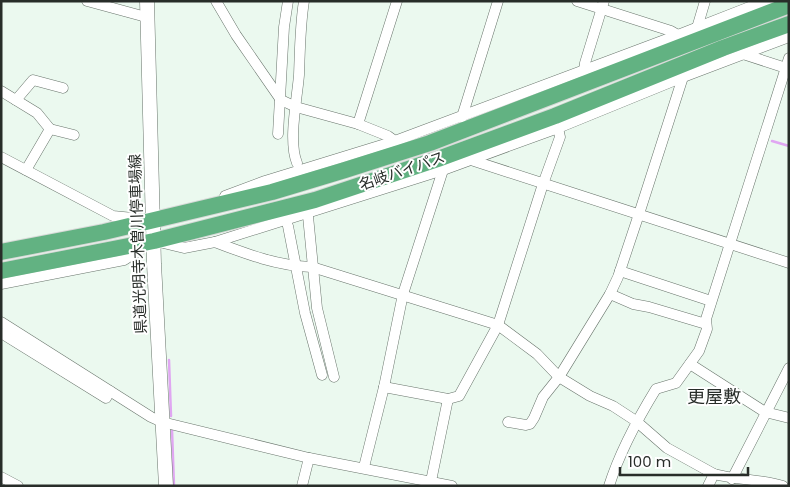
<svg xmlns="http://www.w3.org/2000/svg" width="790" height="487" font-family="Poppins,'Noto Sans JP',sans-serif">
<style>
.lines{fill:none;stroke-linecap:round;stroke-linejoin:round}
.stream{stroke:#e0a7f2;stroke-width:2.5}
.minor-casing{stroke:#69756c;stroke-width:11}
.secondary-casing{stroke:#69756c;stroke-width:15}
.trunk-casing{stroke:#d8d9d8;stroke-width:18}
.minor{stroke:#fff;stroke-width:10}
.secondary{stroke:#fff;stroke-width:14}
.trunk{stroke:#62b282;stroke-width:16}
.labels{text-anchor:middle;stroke-width:4;stroke-linejoin:round;paint-order:stroke}
.street-label{font-size:15px;fill:#282d29;stroke:#fff}
.quarter-label{font-size:18px;fill:#282d29;stroke:#fff}
</style>
<rect width="100%" height="100%" fill="#ebf9ef"/>
<g class="lines">
<g class="stream">
<path d="M772 141 789 146"/>
<path d="M169 360 171 416"/>
<path d="M172 430 174 486"/>
</g>
<defs>
<g id="minor">
<path d="M87 1 146 17"/>
<path d="M216 1 236 35 281 100 296 107 358 124 388 136 395 141"/>
<path d="M577 1 671 31 678 35"/>
<path d="M697 28 705 1"/>
<path d="M743 54 789 69"/>
<path d="M584 71 585 63 604 1"/>
<path d="M1 91 37 113 50 129 26 170"/>
<path d="M16 100 33 80 63 88"/>
<path d="M462 117 498 1"/>
<path d="M358 124 397 1"/>
<path d="M50 129 74 135"/>
<path d="M278 134 284 27 288 1"/>
<path d="M1 157 113 216 143 219"/>
<path d="M471 160 789 263"/>
<path d="M297 163C288 141 297 100 299 75 300 50 300 26 304 1"/>
<path d="M225 196 265 181 395 141 678 35 752 6 777 5"/>
<path d="M308 216 317 308 334 377"/>
<path d="M288 226 305 313 322 375"/>
<path d="M159 242 184 248 215 242 443 170 558 128 683 77 789 37"/>
<path d="M215 242C246 254 278 266 312 267L498 325 537 354 559 377 590 396 613 406 636 421 667 448 714 474"/>
<path d="M620 271 711 301"/>
<path d="M1 284 124 260 146 246"/>
<path d="M610 294 633 304 649 307 706 324"/>
<path d="M1 322 151 417 162 422 309 458 452 486"/>
<path d="M1 333 106 398 110 391"/>
<path d="M690 364 765 412 789 418"/>
<path d="M384 387 448 399 459 396 498 325 543 184 560 137 558 128"/>
<path d="M508 422 526 425 530 424 534 418 543 397 559 377 610 294 618 277 639 214 683 77"/>
<path d="M364 467 384 387 403 294 443 170"/>
<path d="M1 477 18 486"/>
<path d="M732 479 789 368"/>
<path d="M302 486 309 458"/>
<path d="M430 486 448 399"/>
<path d="M609 486C620 451 637 420 656 389L676 383 699 351 707 329 706 319 789 58"/>
<path d="M708 486 714 474C736 480 760 479 783 486"/>
</g>
<path id="secondary" d="M147 1 154 264 166 486"/>
<g id="trunk">
<path d="M1 252 104 232 272 192 345 170 430 143 789 5"/>
<path d="M1 271 154 241 315 200 438 159 555 116 723 48 789 24"/>
</g>
</defs>
<use href="#minor" class="minor-casing"/>
<use href="#secondary" class="secondary-casing"/>
<use href="#trunk" class="trunk-casing"/>
<use href="#minor" class="minor"/>
<use href="#secondary" class="secondary"/>
<use href="#trunk" class="trunk"/>
</g>
<g class="labels">
<g class="street-label">
<text transform="translate(402 171) rotate(-19)" y="5">名岐バイパス</text>
<text transform="translate(138 244) rotate(-92)" y="5">県道光明寺木曽川停車場線</text>
</g>
<g class="quarter-label">
<text x="714" y="403">更屋敷</text>
</g>
</g>
<rect width="790" height="487" fill="none" stroke="#282d29" stroke-width="5"/>
<path d="M620 467v8h128v-8" fill="none" stroke="#282d29" stroke-width="2.5"/>
<text x="628" y="467" font-size="15" fill="#282d29" stroke="#ffffff" stroke-width="4" paint-order="stroke">100 m</text>
</svg>
